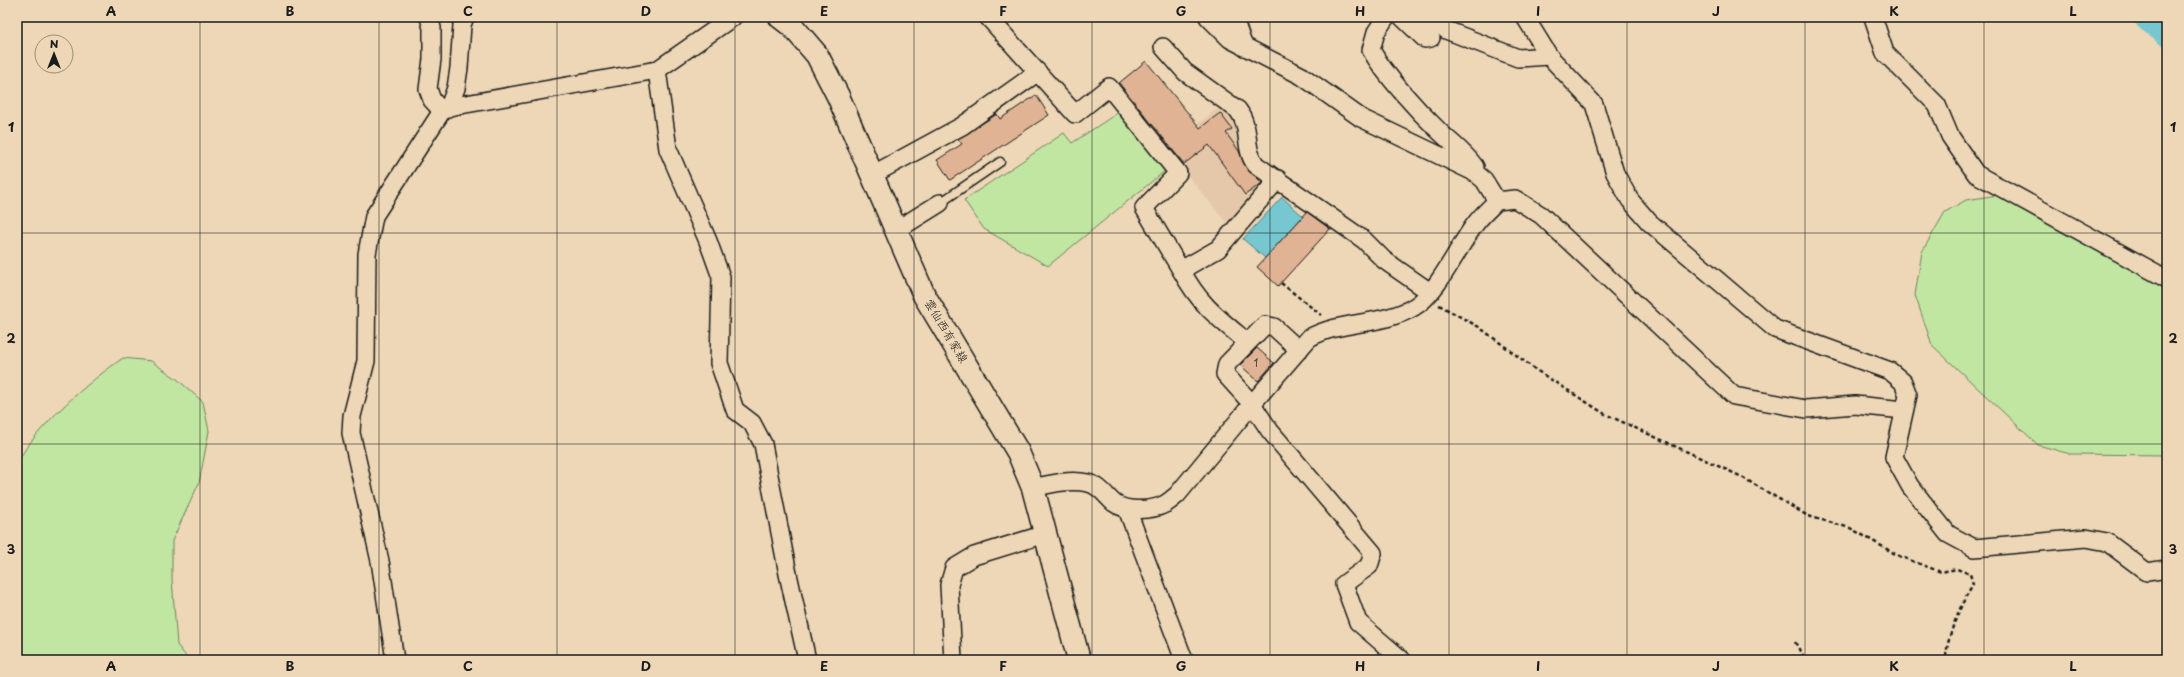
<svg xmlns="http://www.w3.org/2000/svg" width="2184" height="677" font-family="'Playpen Sans','Klee One',sans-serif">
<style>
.built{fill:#e5c8a9}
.green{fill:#c1e6a1;stroke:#6e815e}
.water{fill:#76c7cf;stroke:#528387}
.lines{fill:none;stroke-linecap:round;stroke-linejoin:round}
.river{stroke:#76c7cf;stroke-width:28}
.building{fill:#dfb393;stroke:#1c1c1c}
.service-casing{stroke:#1c1c1c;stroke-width:11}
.minor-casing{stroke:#1c1c1c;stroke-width:20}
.primary-casing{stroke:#1c1c1c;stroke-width:25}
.path{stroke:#1c1c1c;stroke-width:2.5;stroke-dasharray:4 3;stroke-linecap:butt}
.service{stroke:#edd7b6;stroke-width:8}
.minor{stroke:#edd7b6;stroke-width:17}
.primary{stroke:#edd7b6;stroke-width:22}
.grid{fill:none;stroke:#1c1c1c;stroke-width:1;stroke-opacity:0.55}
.labels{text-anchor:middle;stroke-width:3;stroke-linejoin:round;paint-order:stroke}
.number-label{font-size:10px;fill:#4d423a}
.street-label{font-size:12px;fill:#1c1c1c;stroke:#edd7b6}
.neatline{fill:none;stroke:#1c1c1c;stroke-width:1.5}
.grid-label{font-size:13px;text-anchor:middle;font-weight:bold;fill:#1c1c1c}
</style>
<rect width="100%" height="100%" fill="#edd7b6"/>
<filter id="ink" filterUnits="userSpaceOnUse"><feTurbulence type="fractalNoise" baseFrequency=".025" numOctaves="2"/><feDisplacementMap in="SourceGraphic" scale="8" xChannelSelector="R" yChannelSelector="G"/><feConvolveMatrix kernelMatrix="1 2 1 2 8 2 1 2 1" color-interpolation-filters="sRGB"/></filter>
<g filter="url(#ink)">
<path class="built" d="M1220 107 1233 114 1268 186 1231 228 1165 148Z"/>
<g class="green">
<path d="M1119 112 1166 170 1048 266 984 229 964 200 1064 133 1072 143Z"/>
<path d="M1998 195 2167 277V455L2070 454 2038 445 1932 345 1915 295 1922 252 1945 212 1966 200Z"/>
<path d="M123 358 151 361 177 379 203 402 209 431 199 483 172 541V579L177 645 189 660H17V463C35 428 89 381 123 358Z"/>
</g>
<path class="water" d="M1282 197 1303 216 1265 258 1243 239Z"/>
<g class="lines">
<path class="river" d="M2148 17 2167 32"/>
</g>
<g class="building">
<path d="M1146 61 1200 128 1220 113 1232 129 1226 133 1239 151 1244 164 1262 183 1245 195 1209 145 1184 164 1119 83Z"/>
<path d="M1036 95 1049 115 950 180 937 160 962 144 958 139 997 114 1000 119Z"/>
<path d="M1307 212 1330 229 1278 286 1257 267Z"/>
<path d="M1257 348 1274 363 1258 381 1240 365Z"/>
</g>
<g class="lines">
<defs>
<path id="service" d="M940 203 1000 162"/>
<g id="minor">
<path d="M429 17 432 28V59L428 89 432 100 442 111"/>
<path d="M988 17 1075 114 1109 87 1178 173 1144 208 1181 270 1218 249 1278 179"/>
<path d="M1208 17 1230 39 1302 76 1361 118 1474 172 1484 180 1497 201"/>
<path d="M1228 17 1237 27 1244 47"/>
<path d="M1386 17 1376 32 1371 50C1385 75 1417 110 1438 130 1452 144 1463 150 1475 167L1474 172"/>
<path d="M1402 17 1425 39 1431 38 1422 17"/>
<path d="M1434 17 1446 30 1518 58 1549 56"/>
<path d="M1525 17 1549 56 1594 104 1615 173 1630 200 1649 222 1775 329 1890 371 1903 382 1908 395 1894 457 1910 486 1948 534 1974 548 2086 538 2107 542 2147 572 2167 569"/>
<path d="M1873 17 1885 53 1937 105 1950 136 1976 174 2167 279"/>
<path d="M1163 47 1185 72 1238 110C1252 129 1243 149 1256 165L1364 240 1384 260 1430 292"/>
<path d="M657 70 668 149 708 241 721 277 719 363 735 410 752 423 763 444 788 574 807 660"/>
<path d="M449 107 456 88 459 68 462 25 465 17"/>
<path d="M872 175 962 126 1038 72"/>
<path d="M895 231 940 203"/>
<path d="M1181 270C1200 305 1217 317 1247 342"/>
<path d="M1299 350 1274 327 1265 325 1227 364 1225 374 1252 404 1270 431 1373 553 1369 566 1344 584 1358 622 1402 660"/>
<path d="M1033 488C1051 484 1069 479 1088 483 1099 485 1106 496 1114 503 1126 512 1152 511 1165 504 1169 502 1173 498 1177 495L1252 404 1309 338C1341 320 1382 326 1414 307 1438 293 1458 246 1476 223 1482 215 1490 208 1497 201L1515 199 1541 215 1734 396 1806 409 1855 405 1904 410"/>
<path d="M1127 509 1184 660"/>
<path d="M395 660 380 561 351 433 352 416 366 361 367 254 374 216 442 111 449 107 657 70 733 17"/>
<path d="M953 660 949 585 954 568 974 556 1045 534"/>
</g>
<path id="primary" d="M780 17 793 27 817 55 838 96 924 295 1018 452 1033 488 1079 660"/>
</defs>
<use href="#service" class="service-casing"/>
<use href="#minor" class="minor-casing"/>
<use href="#primary" class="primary-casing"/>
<g class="path">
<path d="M1281 283 1321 315"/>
<path d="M1439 305 1479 327 1536 370 1605 414 1740 476 1808 516 1850 528 1899 556 1941 572 1957 569 1970 574 1973 584C1961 604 1946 637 1946 660"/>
<path d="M1795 642 1805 660"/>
</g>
<use href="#service" class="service"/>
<use href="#minor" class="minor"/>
<use href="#primary" class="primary"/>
</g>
</g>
<path class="grid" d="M200 17V660M379 17V660M557 17V660M735 17V660M914 17V660M1092 17V660M1270 17V660M1449 17V660M1627 17V660M1805 17V660M1984 17V660M17 233H2167M17 444H2167"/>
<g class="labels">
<g class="number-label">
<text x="1256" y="367">1</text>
</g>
<g class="street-label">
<text transform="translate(946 331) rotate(59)" y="4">雲仙西有家線</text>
</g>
</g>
<rect width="2184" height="677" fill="none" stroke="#edd7b6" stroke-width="44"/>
<g transform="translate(54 54)"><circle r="19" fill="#edd7b6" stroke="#998c78"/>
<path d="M0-3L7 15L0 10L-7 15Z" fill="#1c1c1c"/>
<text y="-6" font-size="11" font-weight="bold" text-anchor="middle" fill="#1c1c1c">N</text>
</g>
<rect x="22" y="22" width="2140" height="633" class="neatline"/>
<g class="grid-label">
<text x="111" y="16">A</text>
<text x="290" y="16">B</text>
<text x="468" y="16">C</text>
<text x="646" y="16">D</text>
<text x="824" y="16">E</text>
<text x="1003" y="16">F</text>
<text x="1181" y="16">G</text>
<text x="1360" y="16">H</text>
<text x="1538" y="16">I</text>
<text x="1716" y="16">J</text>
<text x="1894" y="16">K</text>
<text x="2073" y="16">L</text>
<text x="11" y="132">1</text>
<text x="2173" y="132">1</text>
<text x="11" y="343">2</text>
<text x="2173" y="343">2</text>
<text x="11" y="554">3</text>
<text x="2173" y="554">3</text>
<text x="111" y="671">A</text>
<text x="290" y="671">B</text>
<text x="468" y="671">C</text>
<text x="646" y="671">D</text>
<text x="824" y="671">E</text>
<text x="1003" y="671">F</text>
<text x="1181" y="671">G</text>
<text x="1360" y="671">H</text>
<text x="1538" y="671">I</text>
<text x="1716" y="671">J</text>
<text x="1894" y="671">K</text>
<text x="2073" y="671">L</text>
</g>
</svg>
